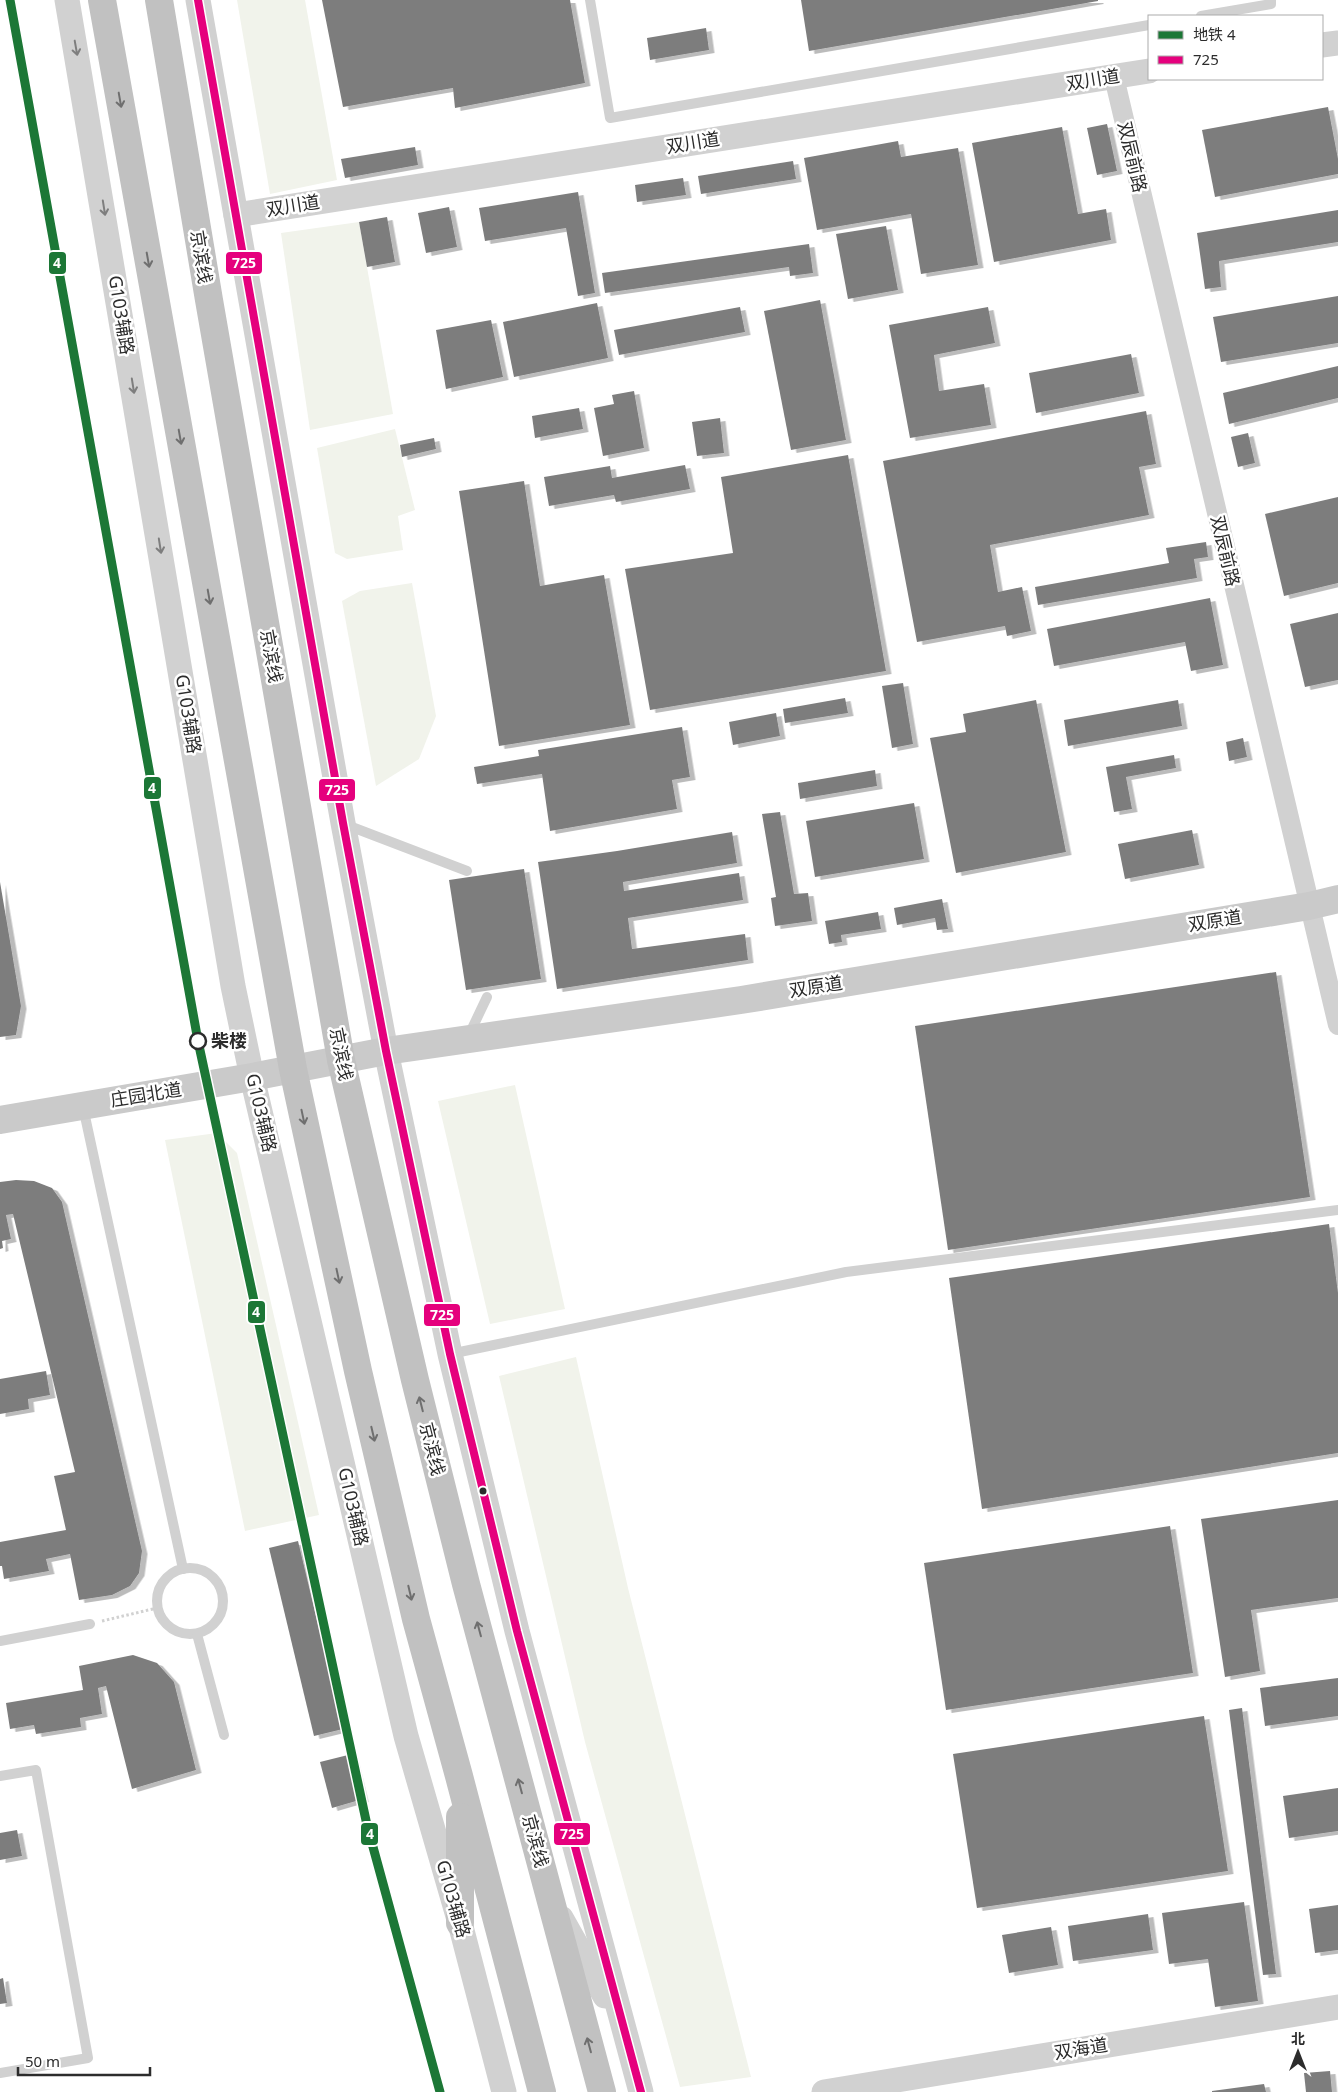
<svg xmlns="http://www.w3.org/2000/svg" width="1338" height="2092" font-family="'Noto Sans','Noto Sans SC',sans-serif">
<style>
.green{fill:#f1f3eb}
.building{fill:#7d7d7d;filter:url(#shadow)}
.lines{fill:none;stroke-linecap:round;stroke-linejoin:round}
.path{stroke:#d1d1d1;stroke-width:3;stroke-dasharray:2.5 2.5;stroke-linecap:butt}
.service{stroke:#d1d1d1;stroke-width:10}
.minor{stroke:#d1d1d1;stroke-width:20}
.tertiary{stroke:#d1d1d1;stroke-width:25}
.secondary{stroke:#cacaca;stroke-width:28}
.trunk{stroke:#c1c1c1;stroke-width:28}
.bus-1-casing{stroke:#fff;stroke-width:11}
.bus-1{stroke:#e5007d;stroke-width:8}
.metro-1-casing{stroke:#fff;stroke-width:12}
.metro-1{stroke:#1c7736;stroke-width:9}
.oneway{stroke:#7e7e7e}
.oneway2{stroke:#6f6f6f}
.stop-dot{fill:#fff;stroke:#2c2c2c;stroke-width:2.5}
.bus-dot{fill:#2c2c2c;stroke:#fff;stroke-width:2}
.labels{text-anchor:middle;stroke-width:5;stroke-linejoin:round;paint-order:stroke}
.street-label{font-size:18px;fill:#2c2c2c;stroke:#fff}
.stop-label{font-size:18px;font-weight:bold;fill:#2c2c2c;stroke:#fff;text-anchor:start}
.line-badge{stroke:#fff;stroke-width:2}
.badge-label{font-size:14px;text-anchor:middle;font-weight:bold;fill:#fff}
</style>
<defs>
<filter id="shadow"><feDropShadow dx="5.5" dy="3" stdDeviation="0" flood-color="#0004"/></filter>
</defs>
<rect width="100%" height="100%" fill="#fff"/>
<g class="green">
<path d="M237 0H305L337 180 270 194Z"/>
<path d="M359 222 393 414 310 430 281 233Z"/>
<path d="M395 429 415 510 398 516 403 550 347 559 335 553 317 448Z"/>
<path d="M412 583 436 716 419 759 376 786 342 601 360 591Z"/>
<path d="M515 1085 565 1309 490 1324 438 1101Z"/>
<path d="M217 1133 237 1153 319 1515 245 1531 165 1140Z"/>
<path d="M576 1357 628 1588 751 2077 680 2087 585 1742 499 1376Z"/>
</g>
<g class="building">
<path d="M322 0H570L585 83 455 108 453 88 343 107Z"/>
<path d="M801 0H1098V1L809 51Z"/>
<path d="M706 28 709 50 650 60 647 38Z"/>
<path d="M1328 107 1338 159V174L1215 197 1202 130Z"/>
<path d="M1107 124 1117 171 1097 175 1087 128Z"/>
<path d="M1062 127 1078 214 1106 209 1111 240 994 262 972 143Z"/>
<path d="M898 141 901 157 958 148 978 265 921 274 911 214 817 230 804 158Z"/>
<path d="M415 147 418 165 345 178 341 159Z"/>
<path d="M793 161 796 179 701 194 698 176Z"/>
<path d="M683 178 686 195 637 202 635 185Z"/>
<path d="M578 192 595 293 578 296 566 228 485 241 479 208Z"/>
<path d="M449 207 457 247 426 253 418 213Z"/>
<path d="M1338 210V242L1219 261 1221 287 1205 289 1197 233Z"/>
<path d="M387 217 395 262 367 267 359 222Z"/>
<path d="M886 226 898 290 848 299 836 234Z"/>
<path d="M809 244 813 273 790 276 789 267 605 293 602 273Z"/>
<path d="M1338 296V343L1221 362 1213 317Z"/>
<path d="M820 300 846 440 791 450 764 311Z"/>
<path d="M597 303 608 358 514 377 503 322Z"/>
<path d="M740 307 745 332 619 355 614 330Z"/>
<path d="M988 307 995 343 934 355 939 391 984 384 991 425 910 438 889 325Z"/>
<path d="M491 320 503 377 446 389 436 330Z"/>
<path d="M1131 354 1139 393 1036 413 1029 373Z"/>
<path d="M1338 366V398L1229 424 1223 393Z"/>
<path d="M634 391 644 448 603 456 594 408 614 404 612 395Z"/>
<path d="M579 408 583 429 535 438 532 416Z"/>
<path d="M1146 411 1156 464 1139 467 1149 515 990 545 998 592 1022 587 1031 631 1007 636 1005 626 917 642 883 461Z"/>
<path d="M720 418 724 453 697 456 692 422Z"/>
<path d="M1248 433 1255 463 1238 467 1231 437Z"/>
<path d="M434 438 436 449 402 457 400 445Z"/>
<path d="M848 455 886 671 650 710 625 569 733 553 721 477Z"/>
<path d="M685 465 690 489 616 502 614 495 549 506 544 477 610 466 612 478Z"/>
<path d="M524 481 540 586 604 575 630 725 499 746 459 491Z"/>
<path d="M1338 497V583L1284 596 1265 514Z"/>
<path d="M1206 542 1208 557 1194 559 1197 578 1038 605 1035 587 1169 563 1166 548Z"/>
<path d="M1210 598 1223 665 1191 671 1185 642 1054 666 1047 629Z"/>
<path d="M1338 613V680L1305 687 1290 624Z"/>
<path d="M903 683 913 744 892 748 882 686Z"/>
<path d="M845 698 848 713 785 723 783 709Z"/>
<path d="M1036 700 1066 852 956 873 930 738 966 732 963 714Z"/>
<path d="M1178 700 1182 726 1068 746 1064 720Z"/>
<path d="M776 713 780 736 733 745 729 722Z"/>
<path d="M682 727 690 777 672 780 677 809 550 831 542 774 477 784 474 767 539 756 538 750Z"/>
<path d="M1243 738 1247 757 1229 761 1226 742Z"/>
<path d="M1174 755 1176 768 1126 777 1132 809 1114 812 1106 767Z"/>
<path d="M875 770 877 786 800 799 798 783Z"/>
<path d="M914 803 924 859 815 877 806 821Z"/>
<path d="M780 812 794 894 808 893 812 921 775 926 771 898 776 897 762 814Z"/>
<path d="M1192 830 1199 865 1125 879 1118 844Z"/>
<path d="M732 832 737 863 623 882 624 891 739 873 743 900 628 918 632 949 745 934 748 960 557 989 538 862 617 851Z"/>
<path d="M524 869 541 979 466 990 449 880Z"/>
<path d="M0 882 21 1006 16 1035 0 1037Z"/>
<path d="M942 899 948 929 937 930 935 918 897 925 894 908Z"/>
<path d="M878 912 881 929 841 935 842 942 829 944 825 921Z"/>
<path d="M1276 972 1310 1197 948 1250 915 1026Z"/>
<path d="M16 1180 34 1181 52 1188 62 1202 142 1551 139 1573 130 1586 112 1595 79 1600 70 1554 46 1559 49 1571 4 1579 2 1566H0V1542L66 1530 54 1476 75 1472 13 1214 6 1215 11 1239 2 1241 3 1248 0 1249V1182Z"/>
<path d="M1329 1224 1338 1293V1453L982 1509 949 1278Z"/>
<path d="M46 1371 50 1395 28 1399 29 1409 0 1414V1379Z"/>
<path d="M1338 1500V1598L1251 1610 1260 1671 1225 1677 1201 1519Z"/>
<path d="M1170 1526 1193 1673 946 1710 924 1563Z"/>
<path d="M298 1541 343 1729 314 1736 269 1548Z"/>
<path d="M133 1655 157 1663 174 1682 196 1770 132 1789 106 1686 98 1688 102 1714 80 1718 81 1727 36 1734 34 1725 10 1729 6 1703 83 1690 79 1666Z"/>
<path d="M1338 1678V1716L1265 1726 1260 1688Z"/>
<path d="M1242 1708 1276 1974 1263 1975 1229 1710Z"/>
<path d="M1204 1716 1228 1871 977 1908 953 1754Z"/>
<path d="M352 1754 363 1799 332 1808 320 1762Z"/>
<path d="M1338 1788V1831L1289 1838 1283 1796Z"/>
<path d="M17 1830 22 1856 0 1860V1833Z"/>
<path d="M1244 1902 1258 2001 1215 2007 1208 1959 1169 1964 1162 1913Z"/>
<path d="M1338 1905V1950L1315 1953 1309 1909Z"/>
<path d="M1148 1914 1153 1950 1073 1961 1068 1926Z"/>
<path d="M1051 1927 1058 1965 1009 1973 1002 1935Z"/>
<path d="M3 1978 7 2003 0 2004V1979Z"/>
<path d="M1330 2071 1332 2092H1306L1304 2073Z"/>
<path d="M1264 2084 1266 2092H1212V2091Z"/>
</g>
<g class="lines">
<path class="path" d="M102 1621 157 1608"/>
<g class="service">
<path d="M590 0 610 118 1149 25"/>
<path d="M1201 16 1271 4V0"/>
<path d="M344 824 467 871"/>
<path d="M468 1037 487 997"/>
<path d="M83 1107 183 1569"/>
<path d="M450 1354 846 1272 1338 1210"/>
<circle cx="190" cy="1601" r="33"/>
<path d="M197 1634 224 1735"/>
<path d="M0 1641 90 1624"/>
<path d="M0 1776 36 1770 88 2058 0 2073"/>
</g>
<path class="minor" d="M1114 77 1338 1025"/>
<g class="tertiary">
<path d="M67 0 233 986 252 1077 406 1736 460 1923 504 2092"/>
<path d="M198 0 343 823 386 1051 450 1354 517 1631 641 2092"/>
<path d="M1322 45 1338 43"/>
<path d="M236 215 1149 71"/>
<path d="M561 1918 605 1996"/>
<path d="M824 2092 1338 2007"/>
</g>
<path class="secondary" d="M0 1120 252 1077 386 1051 741 1000 1309 906 1338 899"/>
<g class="trunk">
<path d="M102 0 293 1069 358 1371 416 1619 459 1776 542 2092"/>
<path d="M159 0 209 300 341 1060 415 1380 466 1584 602 2092"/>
<path d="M460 1817V1923"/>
</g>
<defs>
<path id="bus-1" d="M198 0 343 823 386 1051 450 1354 517 1631 641 2092"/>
</defs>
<use href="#bus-1" class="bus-1-casing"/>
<use href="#bus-1" class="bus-1"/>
<defs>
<path id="metro-1" d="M10 0 198 1041 367 1825 440 2092"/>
</defs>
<use href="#metro-1" class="metro-1-casing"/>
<use href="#metro-1" class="metro-1"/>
</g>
<defs><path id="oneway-shaft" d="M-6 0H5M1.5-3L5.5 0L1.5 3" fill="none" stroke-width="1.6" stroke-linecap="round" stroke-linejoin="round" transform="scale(1.25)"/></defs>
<g class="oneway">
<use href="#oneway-shaft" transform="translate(76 48) rotate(80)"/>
<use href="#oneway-shaft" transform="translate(104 208) rotate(81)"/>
<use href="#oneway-shaft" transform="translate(133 386) rotate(81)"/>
<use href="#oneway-shaft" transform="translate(160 546) rotate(81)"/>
</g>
<g class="oneway2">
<use href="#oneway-shaft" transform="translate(120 100) rotate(80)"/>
<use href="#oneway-shaft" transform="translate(148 260) rotate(80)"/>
<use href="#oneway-shaft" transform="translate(180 437) rotate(80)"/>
<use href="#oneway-shaft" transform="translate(209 597) rotate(80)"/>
<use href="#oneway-shaft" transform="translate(303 1117) rotate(78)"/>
<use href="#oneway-shaft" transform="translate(338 1276) rotate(78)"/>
<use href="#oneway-shaft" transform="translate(421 1404) rotate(-104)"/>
<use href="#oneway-shaft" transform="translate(373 1434) rotate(77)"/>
<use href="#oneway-shaft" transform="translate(410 1593) rotate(77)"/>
<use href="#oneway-shaft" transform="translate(479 1629) rotate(-105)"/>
<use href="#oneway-shaft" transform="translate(520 1786) rotate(-105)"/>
<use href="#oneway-shaft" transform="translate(589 2045) rotate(-105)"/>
</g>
<circle class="stop-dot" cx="198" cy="1041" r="8"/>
<circle class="bus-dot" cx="483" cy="1491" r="4.5"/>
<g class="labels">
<g class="street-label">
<text transform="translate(1093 80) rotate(-9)" y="6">双川道</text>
<text transform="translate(693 143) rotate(-9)" y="6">双川道</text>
<text transform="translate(1132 157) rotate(77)" y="6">双辰前路</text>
<text transform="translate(293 206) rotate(-9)" y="6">双川道</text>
<text transform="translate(201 257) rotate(81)" y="6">京滨线</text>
<text transform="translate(121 315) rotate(81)" y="6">G103辅路</text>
<text transform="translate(1225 551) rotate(77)" y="6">双辰前路</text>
<text transform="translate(271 656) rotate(80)" y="6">京滨线</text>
<text transform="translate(188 714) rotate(81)" y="6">G103辅路</text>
<text transform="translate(1215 921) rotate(-9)" y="6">双原道</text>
<text transform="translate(816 987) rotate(-9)" y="6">双原道</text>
<text transform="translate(341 1054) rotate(79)" y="6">京滨线</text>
<text transform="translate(146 1095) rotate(-9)" y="6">庄园北道</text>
<text transform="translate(261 1113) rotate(77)" y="6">G103辅路</text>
<text transform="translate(432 1449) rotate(76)" y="6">京滨线</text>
<text transform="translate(353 1507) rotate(77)" y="6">G103辅路</text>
<text transform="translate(535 1841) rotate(75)" y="6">京滨线</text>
<text transform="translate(453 1899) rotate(74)" y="6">G103辅路</text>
<text transform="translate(1081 2049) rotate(-9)" y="6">双海道</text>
</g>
<g class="stop-label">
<text x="211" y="1047">柴楼</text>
</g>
</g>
<g class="line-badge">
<rect x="48" y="251" width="19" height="24" rx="5" fill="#1c7736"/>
<rect x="225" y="251" width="38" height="24" rx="5" fill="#e5007d"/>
<rect x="143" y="776" width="19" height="24" rx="5" fill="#1c7736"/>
<rect x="318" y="778" width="38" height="24" rx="5" fill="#e5007d"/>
<rect x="247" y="1300" width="19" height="24" rx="5" fill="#1c7736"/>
<rect x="423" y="1303" width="38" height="24" rx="5" fill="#e5007d"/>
<rect x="553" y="1822" width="38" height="24" rx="5" fill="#e5007d"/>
<rect x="360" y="1822" width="19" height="24" rx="5" fill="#1c7736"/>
</g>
<g class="badge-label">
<text x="57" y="268">4</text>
<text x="244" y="268">725</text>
<text x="152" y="793">4</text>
<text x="337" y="795">725</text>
<text x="256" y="1317">4</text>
<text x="442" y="1320">725</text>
<text x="572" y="1839">725</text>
<text x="370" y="1839">4</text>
</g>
<rect x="1148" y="15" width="175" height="65" fill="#ffffff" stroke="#ababab"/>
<rect x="1158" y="31" width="25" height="8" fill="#1c7736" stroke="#ababab"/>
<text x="1193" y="40" font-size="15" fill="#2c2c2c">地铁 4</text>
<rect x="1158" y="56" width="25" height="8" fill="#e5007d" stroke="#ababab"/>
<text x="1193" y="65" font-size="15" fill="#2c2c2c">725</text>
<g transform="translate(1298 2052)" stroke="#ffffff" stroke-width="4" paint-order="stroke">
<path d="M0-4L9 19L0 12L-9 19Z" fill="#2c2c2c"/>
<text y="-8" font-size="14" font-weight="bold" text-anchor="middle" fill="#2c2c2c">北</text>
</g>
<path d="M18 2067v8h132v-8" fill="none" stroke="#2c2c2c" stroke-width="2.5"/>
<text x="25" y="2067" font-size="15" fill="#2c2c2c" stroke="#ffffff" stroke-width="4" paint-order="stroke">50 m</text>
</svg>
